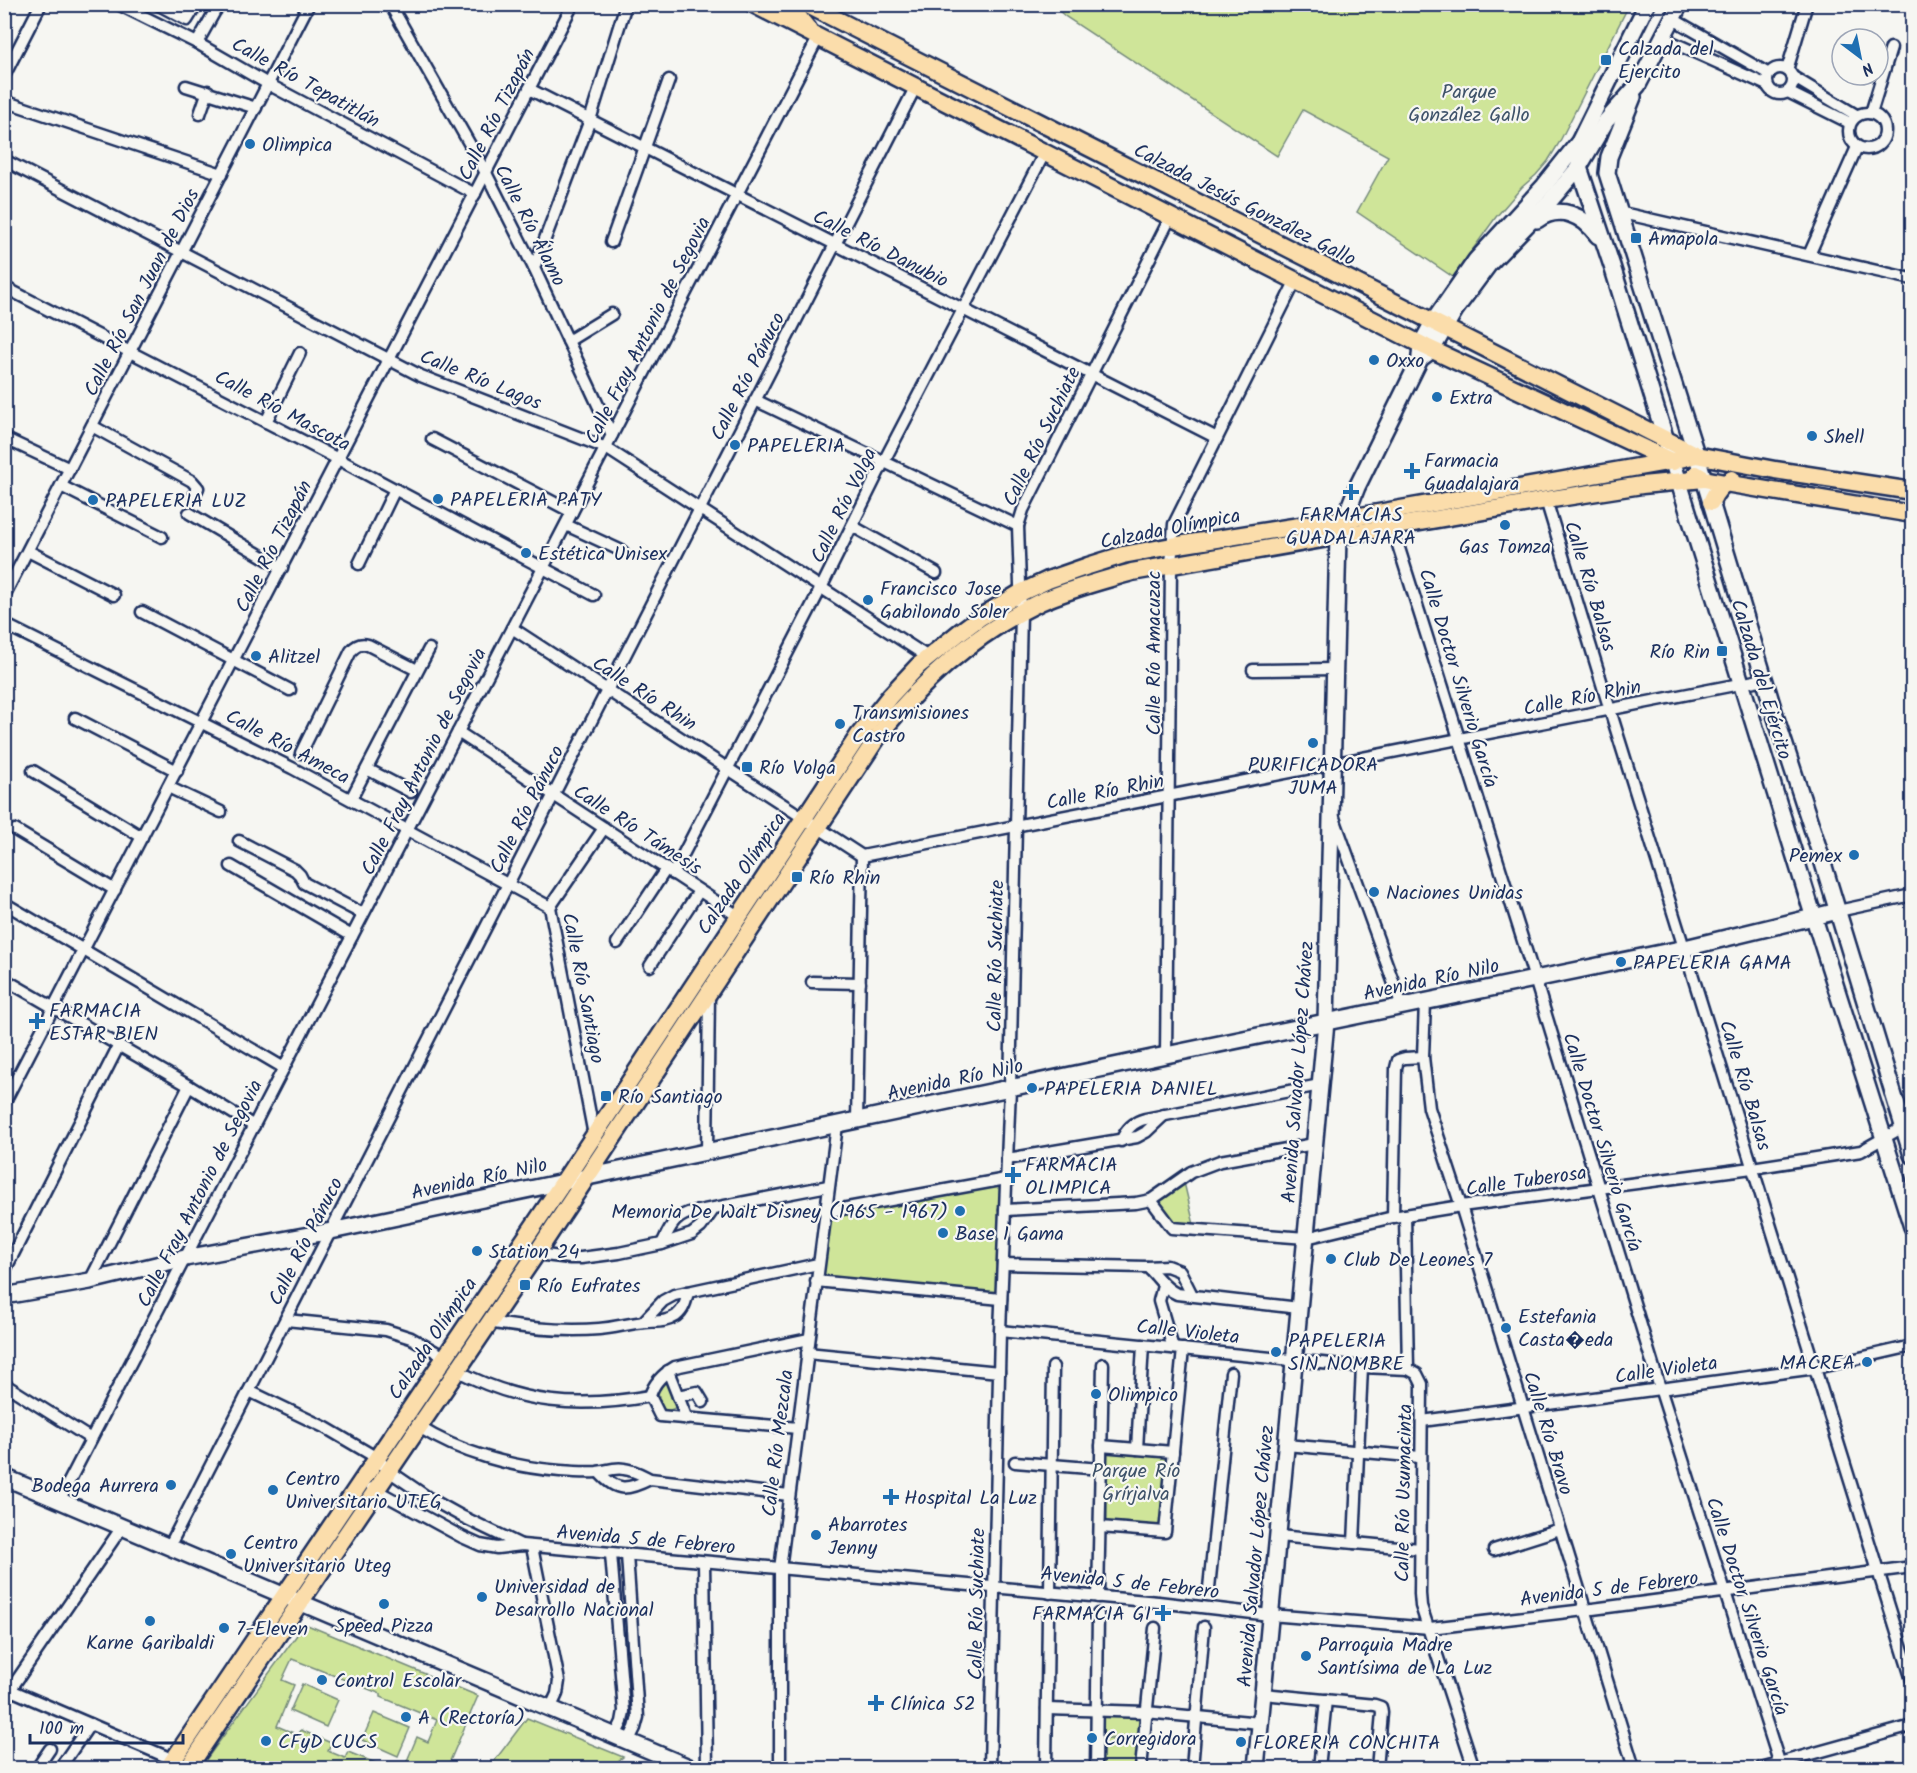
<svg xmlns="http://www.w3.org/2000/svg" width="1917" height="1773" font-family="Kalam,sans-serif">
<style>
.green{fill:#cfe599;stroke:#758a7c;stroke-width:1.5}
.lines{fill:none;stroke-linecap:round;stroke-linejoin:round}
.street-casing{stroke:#1b2f5e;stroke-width:15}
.secondary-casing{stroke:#1b2f5e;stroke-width:20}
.primary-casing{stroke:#1b2f5e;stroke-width:21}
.street{stroke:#f6f6f2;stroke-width:10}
.secondary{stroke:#f6f6f2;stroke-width:15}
.primary{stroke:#fbddab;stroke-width:16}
.poi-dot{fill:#1f6fb2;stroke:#f6f6f2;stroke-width:2}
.labels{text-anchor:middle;stroke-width:4.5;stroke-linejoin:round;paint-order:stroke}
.poi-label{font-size:20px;fill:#1b2f5e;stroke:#f6f6f2;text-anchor:start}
.street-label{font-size:20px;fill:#1b2f5e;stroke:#f6f6f2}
.park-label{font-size:20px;fill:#3f536a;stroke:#f6f6f2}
</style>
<rect width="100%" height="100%" fill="#f6f6f2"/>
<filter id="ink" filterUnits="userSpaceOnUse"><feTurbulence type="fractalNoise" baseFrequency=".0167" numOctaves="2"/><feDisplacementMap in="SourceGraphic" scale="12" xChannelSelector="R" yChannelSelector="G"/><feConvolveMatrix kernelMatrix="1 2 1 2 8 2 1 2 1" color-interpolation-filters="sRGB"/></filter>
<g filter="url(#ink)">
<g class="green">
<path d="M1052 5H1629L1559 143 1548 161 1536 175 1522 187 1496 217 1453 277 1357 212 1388 156 1303 110 1277 156 1066 17Z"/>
<path d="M1183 1178 1195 1229 1172 1228 1152 1201Z"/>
<path d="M1006 1179 1001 1299 816 1281 825 1212Z"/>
<path d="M665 1382 669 1384 675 1404V1408L668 1411 662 1408 657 1389 661 1383Z"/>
<path d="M1106 1448 1168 1455 1161 1527 1107 1522Z"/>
<path d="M305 1624 478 1696 447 1768H404L417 1737 428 1742 437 1720 381 1697V1694L292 1659 282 1680 294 1685 277 1726 298 1735 301 1730 331 1743 328 1751 345 1758 348 1752 388 1768H200Z"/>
<path d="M302 1684 338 1700 326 1727 290 1711Z"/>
<path d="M1101 1712 1144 1714 1141 1738H1102Z"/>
<path d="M374 1713 410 1728 398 1756 362 1740Z"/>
<path d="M527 1718 623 1757 610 1768H489Z"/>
<path d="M1098 1739 1140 1740 1138 1768H1098Z"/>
</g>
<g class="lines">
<defs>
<g id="street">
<path d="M118 4 197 43 268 84 475 194"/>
<path d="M157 4 187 20 197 4"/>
<path d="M390 4 486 173 534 268 612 435"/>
<path d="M1673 19 1769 74"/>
<path d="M1663 38 1767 85"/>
<path d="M197 43 215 11 222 4"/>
<circle cx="1780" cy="81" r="13"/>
<path d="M1787 70 1806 7"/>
<path d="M4 76 41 4"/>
<path d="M1793 77 1856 115"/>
<path d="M186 86 256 108"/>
<path d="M529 89 1217 438"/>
<path d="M1788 92 1850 123"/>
<path d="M4 101 222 174"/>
<circle cx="1867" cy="131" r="18"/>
<path d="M1871 113 1891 48"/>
<path d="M200 114 208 91"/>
<path d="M4 160 421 376 606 448 928 657"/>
<path d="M1618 212 1912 279"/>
<path d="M611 242 669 80"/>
<path d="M1809 255 1857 147"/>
<path d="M534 268 590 120 626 4"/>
<path d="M4 287 338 459 594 595"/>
<path d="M568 341 612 314"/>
<path d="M755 400 1018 526"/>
<path d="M266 422 300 353"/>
<path d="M92 426 192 481 198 488 194 496"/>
<path d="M4 438 70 469"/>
<path d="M432 439 572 512"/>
<path d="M61 486 162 537"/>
<path d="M1546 500 1610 710 1912 1680"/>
<path d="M189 513 282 568"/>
<path d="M566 525 622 551"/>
<path d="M852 526 936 573"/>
<path d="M1392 526 1535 979 1660 1388 1781 1768"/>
<path d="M28 551 114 595"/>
<path d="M359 564 395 489"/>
<path d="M4 596 309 4"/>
<path d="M142 612 290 690"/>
<path d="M4 624 292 768 550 907"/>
<path d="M512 628 862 856 1765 679"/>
<path d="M1253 670 1335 669"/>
<path d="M75 718 177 771"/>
<path d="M458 732 738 916"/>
<path d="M301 753 351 651C356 645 361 643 368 645L417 670"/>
<path d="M367 769 411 792"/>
<path d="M33 771 142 837"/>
<path d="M168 787 221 812"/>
<path d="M351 799 429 649"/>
<path d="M1333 815 1402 1006"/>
<path d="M15 830 115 890"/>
<path d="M239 841 295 870 300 875 304 883 363 914"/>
<path d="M231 866 352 936"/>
<path d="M673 874 821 588 883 463 1045 152"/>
<path d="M4 903 284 1068"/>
<path d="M1838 911 1912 895"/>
<path d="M617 943 666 869"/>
<path d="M650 966 699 891"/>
<path d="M4 979 189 1086 254 1126"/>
<path d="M812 982 860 983"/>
<path d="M1425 1002 1423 1057 1429 1108 1461 1206 1634 1768"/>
<path d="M1166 1055 1171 565 1174 524 1296 280"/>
<path d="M4 1103 573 4"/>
<path d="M857 1121 862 856"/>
<path d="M594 1135 550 907 604 828"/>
<path d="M1121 1141C1126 1129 1133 1122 1145 1119L1320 1085"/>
<path d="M707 1152 709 993"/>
<path d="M1007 1159 1137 1137 1146 1132 1164 1115"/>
<path d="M1151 1200 1172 1228 1306 1238 1393 1217 1461 1206 1752 1168 1861 1151 1912 1122"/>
<path d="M1005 1210 1136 1203 1151 1200 1191 1172 1220 1161 1314 1144"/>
<path d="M825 1212 1006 1179"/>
<path d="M1405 1215 1408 1369"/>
<path d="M1393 1217 1396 1068 1398 1060 1405 1058 1423 1057"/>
<path d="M662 1244C669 1230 672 1219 688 1213L828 1186"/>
<path d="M536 1254 570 1258H581L619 1253 662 1244 692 1234 701 1227 713 1210"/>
<path d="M1003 1264 1147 1267C1158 1276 1163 1288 1177 1294L1299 1308"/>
<path d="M1147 1267 1167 1266 1180 1271 1192 1295"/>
<path d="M4 1272 119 1045"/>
<path d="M90 1281 189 1086"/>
<path d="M816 1281 1001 1299"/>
<path d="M1163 1286 1159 1301 1173 1348"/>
<path d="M286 1320 386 1330 411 1338 445 1357"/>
<path d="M488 1322C524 1328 562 1332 599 1329 615 1328 630 1323 645 1322 656 1321 665 1323 676 1316 684 1310 686 1301 688 1292"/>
<path d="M643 1322 663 1301 674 1295 818 1264"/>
<path d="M1000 1331 1362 1367 1408 1369 1417 1374 1422 1384 1420 1594 1421 1606 1474 1768"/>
<path d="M807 1353 999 1372"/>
<path d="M456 1370C520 1404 579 1409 650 1396"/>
<path d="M668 1371 687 1419"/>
<path d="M4 1384 91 1439"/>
<path d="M249 1391 326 1428 377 1458 389 1471 427 1497 463 1517 521 1545"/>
<path d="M678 1396 697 1392 703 1402"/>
<path d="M1422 1421 1816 1368 1912 1346"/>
<path d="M419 1427C460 1453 512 1467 560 1471 572 1472 585 1473 597 1472 606 1471 615 1467 624 1469 634 1470 642 1475 650 1479L789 1495"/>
<path d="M798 1428 660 1416 650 1396C654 1382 663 1374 675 1367L809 1339"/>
<path d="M1286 1445 1420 1457"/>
<path d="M1101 1446 1173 1452"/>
<path d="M1137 1449 1143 1345"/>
<path d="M1015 1462 1101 1469"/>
<path d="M599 1472C617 1493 628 1490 650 1479"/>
<path d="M372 1488 462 1537 480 1545 497 1548 522 1545 1158 1602 1270 1615 1430 1628 1585 1610 1912 1567"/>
<path d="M59 1501 818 38"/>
<path d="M1100 1527 1165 1532 1183 1349"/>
<path d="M1278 1536 1420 1549"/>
<path d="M1354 1543 1362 1367"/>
<path d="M169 1547 916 86"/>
<path d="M532 1547 559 1681 557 1694 550 1709"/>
<path d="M1494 1550 1560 1529"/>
<path d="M611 1554 624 1711 622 1722 615 1736"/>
<path d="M627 1555 638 1717 635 1728 628 1742"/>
<path d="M704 1562 707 1768"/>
<path d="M1209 1588 1231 1373"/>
<path d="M1050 1593 1053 1367"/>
<path d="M1098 1597 1103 1364"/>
<path d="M6 1688 174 1760"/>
<path d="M1263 1694 1375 1705 1381 1707 1382 1713 1377 1768"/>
<path d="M4 1699 122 1527"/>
<path d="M1047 1709 1146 1712 1260 1723"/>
<path d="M37 1768 50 1749"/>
<path d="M60 1768 90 1724"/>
<path d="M780 1768V1569L837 1125"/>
<path d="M990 1768 1000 1331 1010 1088 1016 827 1021 613 1018 526 1023 510 1171 216"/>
<path d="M1046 1768 1048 1615"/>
<path d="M1096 1768 1098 1614"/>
<path d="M1141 1768 1155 1628"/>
<path d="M1192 1768 1204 1627"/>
<path d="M1319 1768 1326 1700"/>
<path d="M1761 1768 1912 1726"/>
</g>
<g id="secondary">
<path d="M1633 97 1609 157 1607 173 1704 479 1776 718 1819 850 1912 1155"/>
<path d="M1579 142V167L1612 266 1814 918 1912 1227"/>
<path d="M1537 220C1560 204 1583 215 1598 236"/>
<path d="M1420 356 1421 344 1433 322 1476 260 1544 186 1579 142 1647 4"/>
<path d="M4 1296 90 1281 185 1258 331 1231 1166 1055 1685 948 1838 911"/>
<path d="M4 1477 691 1768"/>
<path d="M1256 1768 1326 1022 1338 536 1357 487 1420 359 1432 350 1455 310 1489 264 1550 201 1579 167 1606 121 1638 85 1680 4"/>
</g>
<g id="primary">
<path d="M753 4 1426 347 1673 462"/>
<path d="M788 4 808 29"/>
<path d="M806 4 1696 455 1775 470 1912 491"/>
<path d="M1696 474 1704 479 1725 483 1912 514"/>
<path d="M1711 502C1716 491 1721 485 1732 479"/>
<path d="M168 1768 564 1181 859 735 890 696 918 666 960 632 979 618 1020 593 1048 580 1088 566 1123 555 1172 546 1344 519 1672 461 1696 455"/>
<path d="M188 1768 536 1254 881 732C925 678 976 633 1040 602 1069 589 1101 581 1132 572L1546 500 1642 485 1704 479"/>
</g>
</defs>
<use href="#street" class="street-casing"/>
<use href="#secondary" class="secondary-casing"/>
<use href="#primary" class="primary-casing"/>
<use href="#street" class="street"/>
<use href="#secondary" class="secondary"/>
<use href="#primary" class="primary"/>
</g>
</g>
<g class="poi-dot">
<rect x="1600" y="54" width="12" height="12" rx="3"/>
<circle cx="250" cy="144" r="6"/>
<rect x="1630" y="232" width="12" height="12" rx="3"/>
<circle cx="1374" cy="360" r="6"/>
<circle cx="1437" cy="397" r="6"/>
<circle cx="1812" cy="436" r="6"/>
<circle cx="735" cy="445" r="6"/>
<path d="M1409 462h6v6h6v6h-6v6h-6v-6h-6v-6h6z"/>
<path d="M1348 483h6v6h6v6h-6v6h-6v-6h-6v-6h6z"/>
<circle cx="438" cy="499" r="6"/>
<circle cx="93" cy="500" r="6"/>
<circle cx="1505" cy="525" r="6"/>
<circle cx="526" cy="553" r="6"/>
<circle cx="868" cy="600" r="6"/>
<rect x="1716" y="645" width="12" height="12" rx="3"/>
<circle cx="256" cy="656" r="6"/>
<circle cx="840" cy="724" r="6"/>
<circle cx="1313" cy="743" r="6"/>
<rect x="741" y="761" width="12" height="12" rx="3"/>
<circle cx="1854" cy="855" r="6"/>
<rect x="791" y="871" width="12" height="12" rx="3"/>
<circle cx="1374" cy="892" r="6"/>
<circle cx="1621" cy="962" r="6"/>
<path d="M34 1012h6v6h6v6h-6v6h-6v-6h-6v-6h6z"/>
<circle cx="1032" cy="1088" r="6"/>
<rect x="600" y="1090" width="12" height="12" rx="3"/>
<path d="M1010 1166h6v6h6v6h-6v6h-6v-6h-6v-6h6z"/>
<circle cx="960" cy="1211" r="6"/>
<circle cx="943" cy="1233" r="6"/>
<circle cx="477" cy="1251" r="6"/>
<circle cx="1331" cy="1259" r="6"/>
<rect x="519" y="1279" width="12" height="12" rx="3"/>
<circle cx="1506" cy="1328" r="6"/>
<circle cx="1276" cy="1352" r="6"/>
<circle cx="1867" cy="1362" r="6"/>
<circle cx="1096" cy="1394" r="6"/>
<circle cx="171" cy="1485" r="6"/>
<circle cx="273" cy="1490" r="6"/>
<path d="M888 1488h6v6h6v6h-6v6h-6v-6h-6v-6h6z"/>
<circle cx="816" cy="1535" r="6"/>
<circle cx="231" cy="1554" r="6"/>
<circle cx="482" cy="1597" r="6"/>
<circle cx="384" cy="1604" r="6"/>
<path d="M1160 1604h6v6h6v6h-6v6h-6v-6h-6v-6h6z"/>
<circle cx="150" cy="1621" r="6"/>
<circle cx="224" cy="1628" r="6"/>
<circle cx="1306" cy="1656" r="6"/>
<circle cx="322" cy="1680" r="6"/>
<path d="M873 1694h6v6h6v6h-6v6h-6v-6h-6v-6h6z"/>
<circle cx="406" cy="1717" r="6"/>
<circle cx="1092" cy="1738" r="6"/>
<circle cx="266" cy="1741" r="6"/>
<circle cx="1241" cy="1742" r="6"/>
</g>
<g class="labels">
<g class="poi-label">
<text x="1618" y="55">Calzada del<tspan x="1618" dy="23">Ejercito</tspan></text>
<text x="262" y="151">Olimpica</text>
<text x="1648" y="245">Amapola</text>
<text x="1386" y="367">Oxxo</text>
<text x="1449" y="404">Extra</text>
<text x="1824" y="443">Shell</text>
<text x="747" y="452">PAPELERIA</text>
<text x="1424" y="467">Farmacia<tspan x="1424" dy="23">Guadalajara</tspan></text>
<text x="450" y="506">PAPELERIA PATY</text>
<text x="105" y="507">PAPELERIA LUZ</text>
<text x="1351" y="521" text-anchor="middle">FARMACIAS<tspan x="1351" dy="23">GUADALAJARA</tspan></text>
<text x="1505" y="553" text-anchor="middle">Gas Tomza</text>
<text x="538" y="560">Estética Unisex</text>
<text x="880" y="595">Francisco Jose<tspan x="880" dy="23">Gabilondo Soler</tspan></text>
<text x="1710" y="658" text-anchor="end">Río Rin</text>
<text x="268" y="663">Alitzel</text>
<text x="852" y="719">Transmisiones<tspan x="852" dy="23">Castro</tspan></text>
<text x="1313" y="771" text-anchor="middle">PURIFICADORA<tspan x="1313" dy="23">JUMA</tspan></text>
<text x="759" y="774">Río Volga</text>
<text x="1842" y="862" text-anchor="end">Pemex</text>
<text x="809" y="884">Río Rhin</text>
<text x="1386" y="899">Naciones Unidas</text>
<text x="1633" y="969">PAPELERIA GAMA</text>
<text x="49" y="1017">FARMACIA<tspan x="49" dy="23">ESTAR BIEN</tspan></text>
<text x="1044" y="1095">PAPELERIA DANIEL</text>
<text x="618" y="1103">Río Santiago</text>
<text x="1025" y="1171">FARMACIA<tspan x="1025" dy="23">OLIMPICA</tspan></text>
<text x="948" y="1218" text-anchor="end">Memoria De Walt Disney (1965 - 1967)</text>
<text x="955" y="1240">Base 1 Gama</text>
<text x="489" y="1258">Station 24</text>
<text x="1343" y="1266">Club De Leones 7</text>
<text x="537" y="1292">Río Eufrates</text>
<text x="1518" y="1323">Estefania<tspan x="1518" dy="23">Casta�eda</tspan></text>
<text x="1288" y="1347">PAPELERIA<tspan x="1288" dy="23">SIN NOMBRE</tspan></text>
<text x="1855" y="1369" text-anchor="end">MACREA</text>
<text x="1108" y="1401">Olimpico</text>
<text x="285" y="1485">Centro<tspan x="285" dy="23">Universitario UTEG</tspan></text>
<text x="159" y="1492" text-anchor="end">Bodega Aurrera</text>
<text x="904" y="1504">Hospital La Luz</text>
<text x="828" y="1531">Abarrotes<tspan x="828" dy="23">Jenny</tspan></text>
<text x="243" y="1549">Centro<tspan x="243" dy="23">Universitario Uteg</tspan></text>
<text x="494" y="1593">Universidad de<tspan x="494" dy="23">Desarrollo Nacional</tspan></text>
<text x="1151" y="1620" text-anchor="end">FARMACIA GI</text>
<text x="384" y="1632" text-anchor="middle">Speed Pizza</text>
<text x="236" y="1635">7-Eleven</text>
<text x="150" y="1649" text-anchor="middle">Karne Garibaldi</text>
<text x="1318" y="1651">Parroquia Madre<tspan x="1318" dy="23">Santísima de La Luz</tspan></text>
<text x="334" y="1687">Control Escolar</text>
<text x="890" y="1710">Clínica 52</text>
<text x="418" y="1724">A (Rectoría)</text>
<text x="1104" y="1745">Corregidora</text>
<text x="278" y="1748">CFyD CUCS</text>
<text x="1253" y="1749">FLORERIA CONCHITA</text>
</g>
<g class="street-label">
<text transform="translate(306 82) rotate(29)" y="7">Calle Río Tepatitlán</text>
<text transform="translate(496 114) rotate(-63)" y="7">Calle Río Tizapán</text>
<text transform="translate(1245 204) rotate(27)" y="7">Calzada Jesús González Gallo</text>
<text transform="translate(531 225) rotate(63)" y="7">Calle Río Álamo</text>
<text transform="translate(881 248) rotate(27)" y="7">Calle Río Danubio</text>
<text transform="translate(141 292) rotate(-63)" y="7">Calle Río San Juan de Dios</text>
<text transform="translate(647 330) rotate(-63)" y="7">Calle Fray Antonio de Segovia</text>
<text transform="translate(747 376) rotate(-63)" y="7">Calle Río Pánuco</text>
<text transform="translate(481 379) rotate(22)" y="7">Calle Río Lagos</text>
<text transform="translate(283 410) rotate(28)" y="7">Calle Río Mascota</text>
<text transform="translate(1041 436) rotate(-64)" y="7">Calle Río Suchiate</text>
<text transform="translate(843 505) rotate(-64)" y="7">Calle Río Volga</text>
<text transform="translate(1170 528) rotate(-11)" y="7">Calzada Olímpica</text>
<text transform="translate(273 546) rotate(-63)" y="7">Calle Río Tizapán</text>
<text transform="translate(1591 586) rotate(73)" y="7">Calle Río Balsas</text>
<text transform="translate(1153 653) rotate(-90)" y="7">Calle Río Amacuzac</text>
<text transform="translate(1459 678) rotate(73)" y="7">Calle Doctor Silverio García</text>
<text transform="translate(1762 679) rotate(73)" y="7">Calzada del Ejército</text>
<text transform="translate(645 693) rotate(33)" y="7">Calle Río Rhin</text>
<text transform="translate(1582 697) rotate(-11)" y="7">Calle Río Rhin</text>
<text transform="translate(288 746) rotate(28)" y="7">Calle Río Ameca</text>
<text transform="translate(423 761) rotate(-63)" y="7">Calle Fray Antonio de Segovia</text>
<text transform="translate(1105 791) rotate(-11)" y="7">Calle Río Rhin</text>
<text transform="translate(526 809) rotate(-63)" y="7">Calle Río Pánuco</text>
<text transform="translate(638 829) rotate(33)" y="7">Calle Río Támesis</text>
<text transform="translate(741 873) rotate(-56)" y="7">Calzada Olímpica</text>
<text transform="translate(995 956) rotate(-89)" y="7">Calle Río Suchiate</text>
<text transform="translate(1431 979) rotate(-12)" y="7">Avenida Río Nilo</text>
<text transform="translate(584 988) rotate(79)" y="7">Calle Río Santiago</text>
<text transform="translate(1297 1072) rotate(-86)" y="7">Avenida Salvador López Chávez</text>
<text transform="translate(955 1079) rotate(-12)" y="7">Avenida Río Nilo</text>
<text transform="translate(1746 1085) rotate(73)" y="7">Calle Río Balsas</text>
<text transform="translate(1603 1142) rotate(73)" y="7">Calle Doctor Silverio García</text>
<text transform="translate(479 1178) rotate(-12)" y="7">Avenida Río Nilo</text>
<text transform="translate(1526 1180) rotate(-8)" y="7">Calle Tuberosa</text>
<text transform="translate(199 1193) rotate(-63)" y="7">Calle Fray Antonio de Segovia</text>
<text transform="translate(305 1241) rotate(-63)" y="7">Calle Río Pánuco</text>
<text transform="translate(1188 1331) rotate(6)" y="7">Calle Violeta</text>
<text transform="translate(432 1338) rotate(-56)" y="7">Calzada Olímpica</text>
<text transform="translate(1666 1369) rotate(-8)" y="7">Calle Violeta</text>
<text transform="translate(1549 1433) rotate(73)" y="7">Calle Río Bravo</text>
<text transform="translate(777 1443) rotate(-83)" y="7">Calle Río Mezcala</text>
<text transform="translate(1403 1493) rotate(-89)" y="7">Calle Río Usumacinta</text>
<text transform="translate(646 1539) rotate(5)" y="7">Avenida 5 de Febrero</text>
<text transform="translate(1255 1556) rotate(-85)" y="7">Avenida Salvador López Chávez</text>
<text transform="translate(1130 1582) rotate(6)" y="7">Avenida 5 de Febrero</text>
<text transform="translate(1609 1588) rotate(-7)" y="7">Avenida 5 de Febrero</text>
<text transform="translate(976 1604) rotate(-89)" y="7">Calle Río Suchiate</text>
<text transform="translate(1748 1606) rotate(72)" y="7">Calle Doctor Silverio García</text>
</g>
<g class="park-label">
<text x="1469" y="98">Parque<tspan x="1469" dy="23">González Gallo</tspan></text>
<text x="1136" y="1477">Parque Río<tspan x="1136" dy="23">Grírjalva</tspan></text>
</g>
</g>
<rect width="1917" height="1773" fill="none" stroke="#f6f6f2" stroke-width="24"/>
<rect x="12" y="12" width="1893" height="1749" fill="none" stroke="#1b2f5e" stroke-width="2" filter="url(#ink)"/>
<g transform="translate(1860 57) rotate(148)"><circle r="28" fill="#f6f6f2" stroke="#9ea6b7" stroke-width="1.5"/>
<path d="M0-4.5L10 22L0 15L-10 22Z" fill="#1f6fb2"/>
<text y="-9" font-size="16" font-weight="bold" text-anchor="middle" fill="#1b2f5e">N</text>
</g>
<path d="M30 1734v9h153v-9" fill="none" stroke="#1b2f5e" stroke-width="3"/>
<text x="39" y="1734" font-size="18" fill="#1b2f5e" stroke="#f6f6f2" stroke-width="4.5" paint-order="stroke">100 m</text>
</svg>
